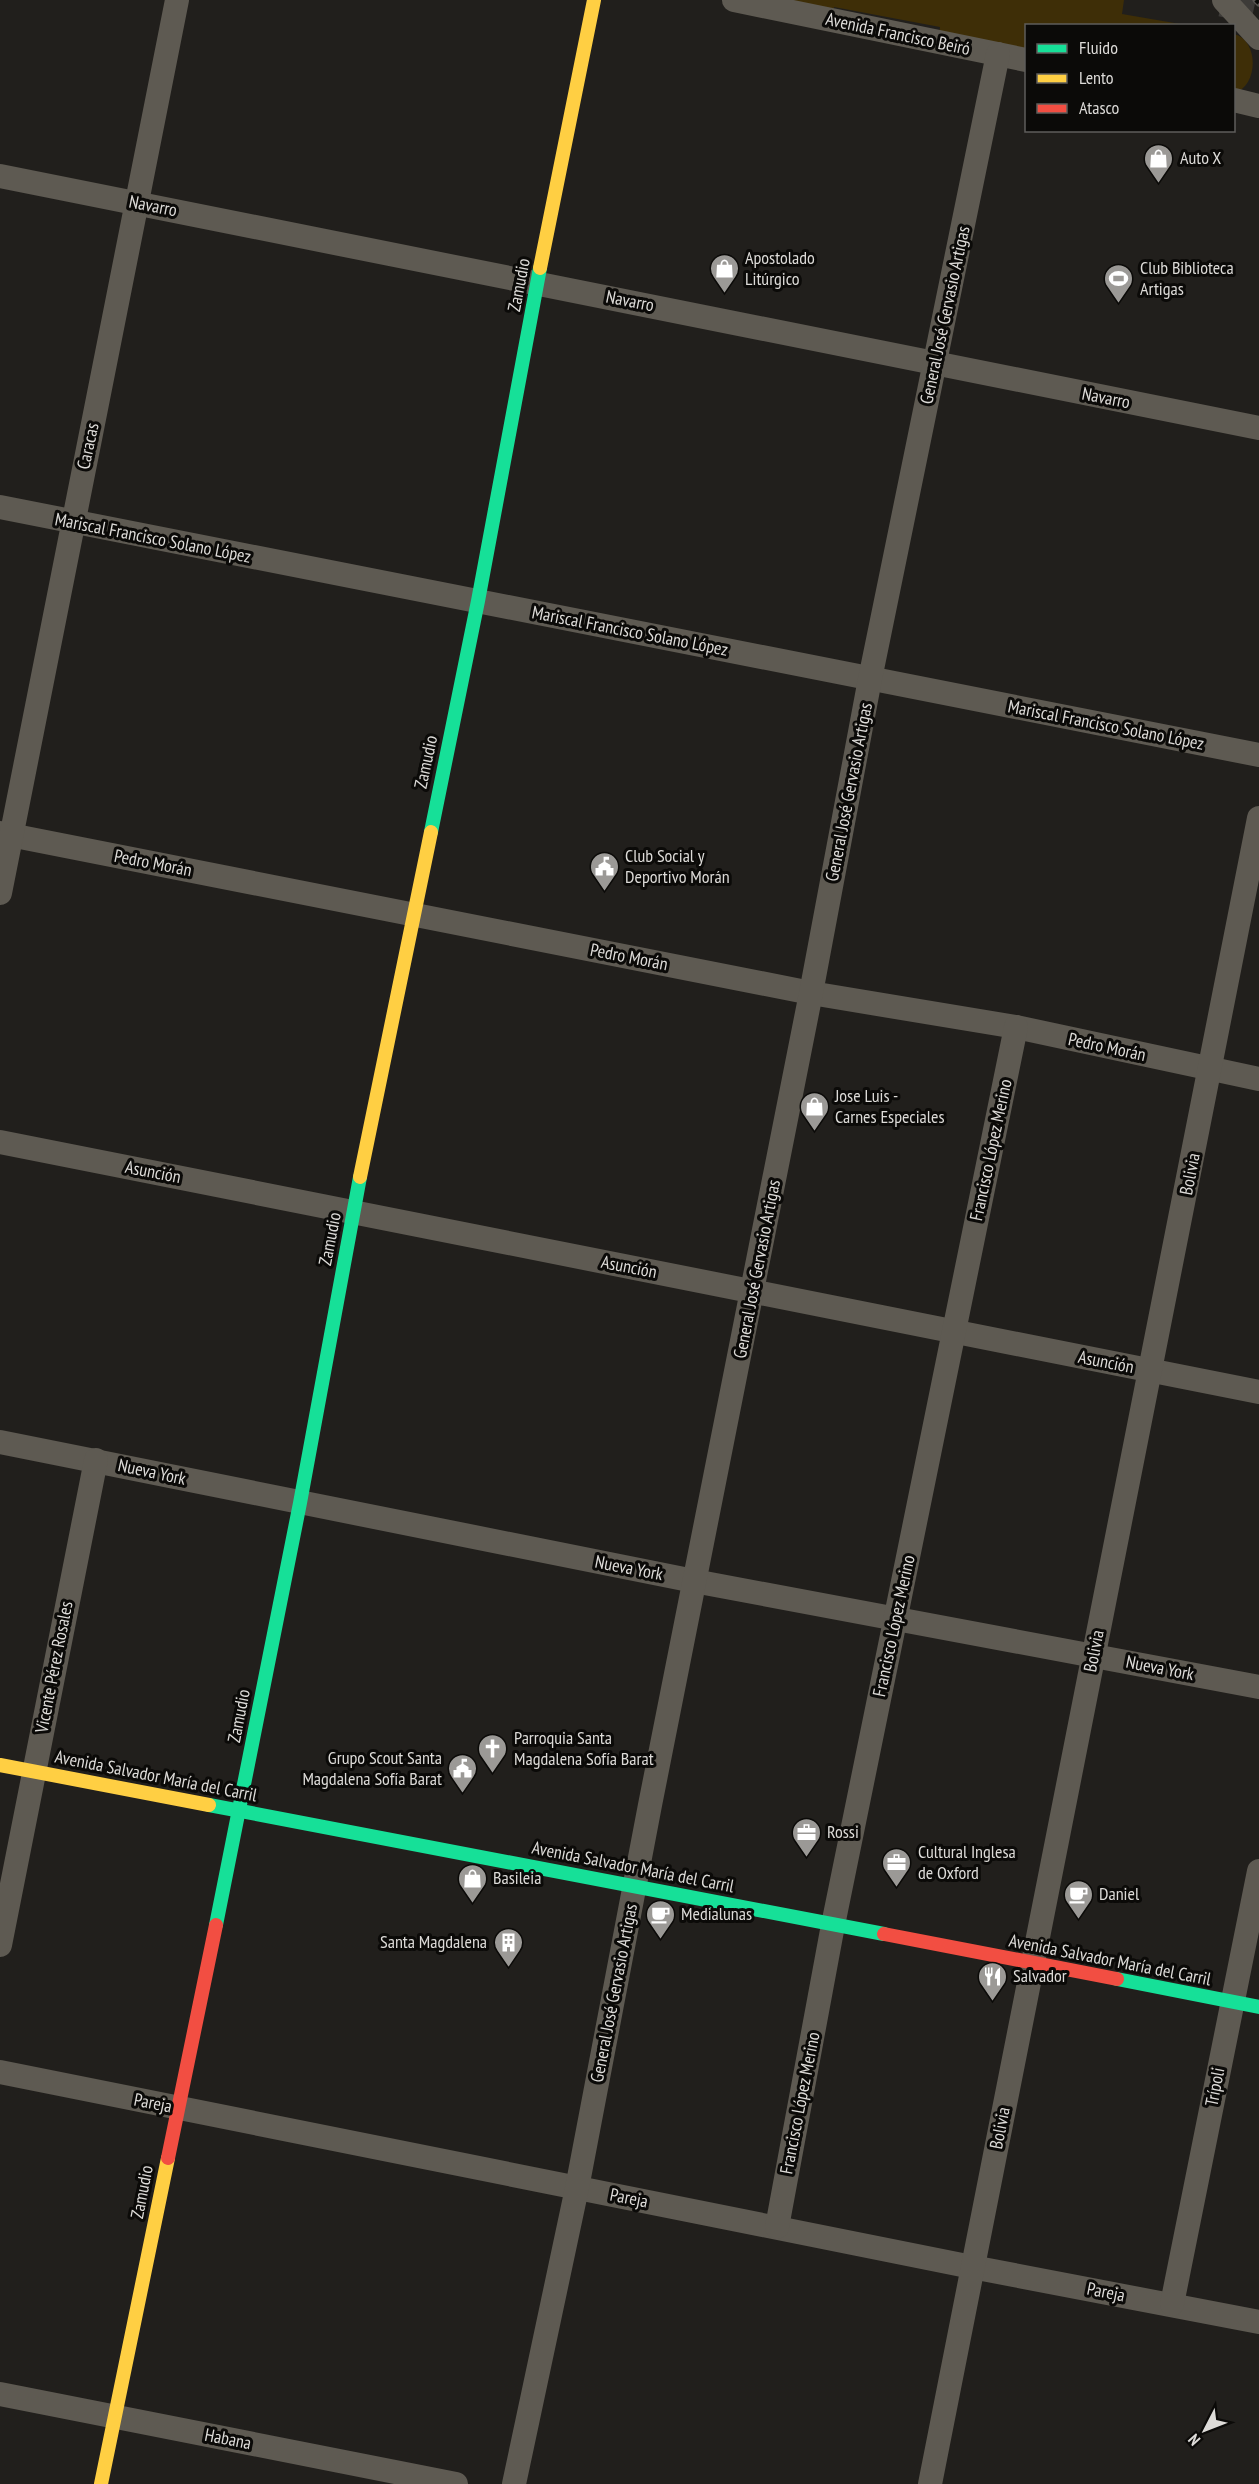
<svg xmlns="http://www.w3.org/2000/svg" width="1259" height="2484" font-family="'PT Sans Narrow',sans-serif">
<style>
.green{fill:#3e2e07}
.lines{fill:none;stroke-linecap:round;stroke-linejoin:round}
.secondary-tunnel{stroke:#3d3b38;stroke-width:33;stroke-dasharray:33 16;stroke-linecap:butt}
.street{stroke:#5e5a52;stroke-width:24}
.fast{stroke:#16e098;stroke-width:14}
.slow{stroke:#ffcf43;stroke-width:14}
.jam{stroke:#f24e42;stroke-width:14}
.rail-casing{stroke:#595652;stroke-width:7}
.rail{stroke:#0b0a08;stroke-width:4.5;stroke-dasharray:14;stroke-linecap:butt}
.labels{text-anchor:middle;stroke-width:6;stroke-linejoin:round;paint-order:stroke}
.street-label{font-size:18px;fill:#dddbd8;stroke:#0b0a08}
.poi-label{font-size:18px;fill:#dddbd8;stroke:#0b0a08;text-anchor:start}
</style>
<rect width="100%" height="100%" fill="#211f1c"/>
<g class="green">
<path d="M761 0H1124L1122 14 1186 25 1026 26V53L939 35 940 27 834 7 832 15Z"/>
<path d="M1234 34C1259 40 1259 86 1234 93Z"/>
</g>
<g class="lines">
<path class="secondary-tunnel" d="M1222 0 1259 8"/>
<g class="street">
<path d="M734 0 1026 60"/>
<path d="M1224 0 1259 38"/>
<path d="M1234 100 1259 106"/>
<path d="M0 176 1259 428"/>
<path d="M0 507 1259 755"/>
<path d="M0 833 811 993 1016 1027 1259 1079"/>
<path d="M0 893 177 0"/>
<path d="M0 1142 1259 1392"/>
<path d="M0 1442 694 1581 1259 1687"/>
<path d="M0 1945 96 1460"/>
<path d="M0 2072 972 2267 1259 2322"/>
<path d="M777 2227 833 1925 1016 1027"/>
<path d="M1172 2304 1259 1871"/>
<path d="M0 2394 456 2484"/>
<path d="M514 2484 577 2188 650 1805 811 993 870 679 998 54"/>
<path d="M930 2484 1259 818"/>
</g>
<g class="fast">
<path d="M431 832 478 601 540 268"/>
<path d="M209 1805 884 1934"/>
<path d="M216 1925 300 1503 360 1177"/>
<path d="M1117 1979 1259 2007"/>
</g>
<g class="slow">
<path d="M540 268 594 0"/>
<path d="M360 1177 431 832"/>
<path d="M0 1765 209 1805"/>
<path d="M101 2484 168 2158"/>
</g>
<g class="jam">
<path d="M884 1934 1117 1979"/>
<path d="M168 2158 216 1925"/>
</g>
<defs>
<path id="rail" d="M1256 0 1259 3"/>
</defs>
<use href="#rail" class="rail-casing"/>
<use href="#rail" class="rail"/>
</g>
<defs>
<symbol id="shop-pin" viewBox="-11 -11 22 30"><path d="M0 17L-7.5 6A9.5 9.5 0 1 1 7.5 6Z" fill="#9b9996" stroke="#0b0a08"/><path d="M-5-2.5h2.3a2.7 3.5 0 0 1 5.4 0H5L5.5 6h-11ZM-1.5-2.5h3a1.5 2.3 0 0 0-3 0Z" fill="#fff"/></symbol>
<symbol id="stadium-pin" viewBox="-11 -11 22 30"><path d="M0 17L-7.5 6A9.5 9.5 0 1 1 7.5 6Z" fill="#9b9996" stroke="#0b0a08"/><path d="M0-5a6.5 5 0 1 0 0 10a6.5 5 0 1 0 0-10ZM-3.5-1.8h7v3.6h-7Z" fill="#fff"/></symbol>
<symbol id="civic-pin" viewBox="-11 -11 22 30"><path d="M0 17L-7.5 6A9.5 9.5 0 1 1 7.5 6Z" fill="#9b9996" stroke="#0b0a08"/><path d="M-.6-6.5H3V-4.5H.6V-3L4-1V1h2V6H-6V1h2V-1L-.6-3ZM-1.2 2.5V6h2.4V2.5Z" fill="#fff"/></symbol>
<symbol id="church-pin" viewBox="-11 -11 22 30"><path d="M0 17L-7.5 6A9.5 9.5 0 1 1 7.5 6Z" fill="#9b9996" stroke="#0b0a08"/><path d="M-1.2-6h2.4v3.5h3.3v2.4h-3.3V6h-2.4V-.1h-3.3v-2.4h3.3Z" fill="#fff"/></symbol>
<symbol id="office-pin" viewBox="-11 -11 22 30"><path d="M0 17L-7.5 6A9.5 9.5 0 1 1 7.5 6Z" fill="#9b9996" stroke="#0b0a08"/><path d="M-6-3h4V-5.5h4V-3h4V5H-6ZM-1-4.5V-3h2v-1.5ZM-6 0V1H6V0Z" fill="#fff"/></symbol>
<symbol id="cafe-pin" viewBox="-11 -11 22 30"><path d="M0 17L-7.5 6A9.5 9.5 0 1 1 7.5 6Z" fill="#9b9996" stroke="#0b0a08"/><path d="M-5.5-4.5H6V0H3Q3 3.5 0 3.5H-2.5Q-5.5 3.5-5.5 0ZM3-3.2v2h1.7v-2ZM-6 4.5H4V6H-6Z" fill="#fff"/></symbol>
<symbol id="building-pin" viewBox="-11 -11 22 30"><path d="M0 17L-7.5 6A9.5 9.5 0 1 1 7.5 6Z" fill="#9b9996" stroke="#0b0a08"/><path d="M-4-6H4V6H1V3H-1V6H-4ZM-2.5-4.3h1.7v1.8h-1.7ZM.8-4.3h1.7v1.8H.8ZM-2.5-1h1.7V.8h-1.7ZM.8-1h1.7V.8H.8Z" fill="#fff"/></symbol>
<symbol id="restaurant-pin" viewBox="-11 -11 22 30"><path d="M0 17L-7.5 6A9.5 9.5 0 1 1 7.5 6Z" fill="#9b9996" stroke="#0b0a08"/><path d="M-5-6h1v4h1v-4h1v4h1v-4h1v5L-1.5 .5V6h-2V.5L-5-1ZM5-6V6H3V1.5H1.5Q1.5-4 5-6Z" fill="#fff"/></symbol>
</defs>
<g fill-rule="evenodd">
<use href="#shop-pin" x="1142" y="142" width="33" height="45"/>
<use href="#shop-pin" x="708" y="252" width="33" height="45"/>
<use href="#stadium-pin" x="1102" y="262" width="33" height="45"/>
<use href="#civic-pin" x="588" y="850" width="33" height="45"/>
<use href="#shop-pin" x="798" y="1090" width="33" height="45"/>
<use href="#church-pin" x="476" y="1732" width="33" height="45"/>
<use href="#civic-pin" x="446" y="1752" width="33" height="45"/>
<use href="#office-pin" x="790" y="1816" width="33" height="45"/>
<use href="#office-pin" x="880" y="1846" width="33" height="45"/>
<use href="#shop-pin" x="456" y="1862" width="33" height="45"/>
<use href="#cafe-pin" x="1062" y="1878" width="33" height="45"/>
<use href="#cafe-pin" x="644" y="1898" width="33" height="45"/>
<use href="#building-pin" x="492" y="1926" width="33" height="45"/>
<use href="#restaurant-pin" x="976" y="1960" width="33" height="45"/>
</g>
<g class="labels">
<g class="street-label">
<text transform="translate(898 34) rotate(12)" y="6">Avenida Francisco Beiró</text>
<text transform="translate(153 206) rotate(11)" y="6">Navarro</text>
<text transform="translate(519 285) rotate(-79)" y="6">Zamudio</text>
<text transform="translate(630 301) rotate(11)" y="6">Navarro</text>
<text transform="translate(945 315) rotate(-78)" y="6">General José Gervasio Artigas</text>
<text transform="translate(1106 398) rotate(11)" y="6">Navarro</text>
<text transform="translate(88 446) rotate(-78)" y="6">Caracas</text>
<text transform="translate(153 538) rotate(11)" y="6">Mariscal Francisco Solano López</text>
<text transform="translate(630 631) rotate(11)" y="6">Mariscal Francisco Solano López</text>
<text transform="translate(1106 725) rotate(11)" y="6">Mariscal Francisco Solano López</text>
<text transform="translate(426 762) rotate(-78)" y="6">Zamudio</text>
<text transform="translate(849 792) rotate(-79)" y="6">General José Gervasio Artigas</text>
<text transform="translate(153 863) rotate(11)" y="6">Pedro Morán</text>
<text transform="translate(629 957) rotate(11)" y="6">Pedro Morán</text>
<text transform="translate(1107 1047) rotate(12)" y="6">Pedro Morán</text>
<text transform="translate(991 1150) rotate(-78)" y="6">Francisco López Merino</text>
<text transform="translate(153 1172) rotate(11)" y="6">Asunción</text>
<text transform="translate(1190 1174) rotate(-79)" y="6">Bolivia</text>
<text transform="translate(330 1239) rotate(-79)" y="6">Zamudio</text>
<text transform="translate(629 1267) rotate(11)" y="6">Asunción</text>
<text transform="translate(757 1269) rotate(-79)" y="6">General José Gervasio Artigas</text>
<text transform="translate(1106 1362) rotate(11)" y="6">Asunción</text>
<text transform="translate(152 1472) rotate(12)" y="6">Nueva York</text>
<text transform="translate(629 1568) rotate(11)" y="6">Nueva York</text>
<text transform="translate(894 1626) rotate(-78)" y="6">Francisco López Merino</text>
<text transform="translate(1094 1651) rotate(-79)" y="6">Bolivia</text>
<text transform="translate(54 1667) rotate(-79)" y="6">Vicente Pérez Rosales</text>
<text transform="translate(1160 1668) rotate(11)" y="6">Nueva York</text>
<text transform="translate(239 1716) rotate(-79)" y="6">Zamudio</text>
<text transform="translate(156 1776) rotate(11)" y="6">Avenida Salvador María del Carril</text>
<text transform="translate(633 1867) rotate(11)" y="6">Avenida Salvador María del Carril</text>
<text transform="translate(1110 1960) rotate(11)" y="6">Avenida Salvador María del Carril</text>
<text transform="translate(614 1993) rotate(-79)" y="6">General José Gervasio Artigas</text>
<text transform="translate(1215 2087) rotate(-79)" y="6">Trípoli</text>
<text transform="translate(153 2103) rotate(11)" y="6">Pareja</text>
<text transform="translate(800 2103) rotate(-79)" y="6">Francisco López Merino</text>
<text transform="translate(1000 2128) rotate(-79)" y="6">Bolivia</text>
<text transform="translate(142 2192) rotate(-79)" y="6">Zamudio</text>
<text transform="translate(629 2198) rotate(11)" y="6">Pareja</text>
<text transform="translate(1106 2292) rotate(11)" y="6">Pareja</text>
<text transform="translate(228 2439) rotate(11)" y="6">Habana</text>
</g>
<g class="poi-label">
<text x="1180" y="164">Auto X</text>
<text x="745" y="264">Apostolado<tspan x="745" dy="21">Litúrgico</tspan></text>
<text x="1140" y="274">Club Biblioteca<tspan x="1140" dy="21">Artigas</tspan></text>
<text x="625" y="862">Club Social y<tspan x="625" dy="21">Deportivo Morán</tspan></text>
<text x="835" y="1102">Jose Luis -<tspan x="835" dy="21">Carnes Especiales</tspan></text>
<text x="514" y="1744">Parroquia Santa<tspan x="514" dy="21">Magdalena Sofía Barat</tspan></text>
<text x="442" y="1764" text-anchor="end">Grupo Scout Santa<tspan x="442" dy="21">Magdalena Sofía Barat</tspan></text>
<text x="827" y="1838">Rossi</text>
<text x="918" y="1858">Cultural Inglesa<tspan x="918" dy="21">de Oxford</tspan></text>
<text x="493" y="1884">Basileia</text>
<text x="1099" y="1900">Daniel</text>
<text x="681" y="1920">Medialunas</text>
<text x="487" y="1948" text-anchor="end">Santa Magdalena</text>
<text x="1013" y="1982">Salvador</text>
</g>
</g>
<rect x="1025" y="24" width="210" height="108" fill="#0b0a08" stroke="#5f5e5b" stroke-width="1.5"/>
<rect x="1037" y="44" width="30" height="9" fill="#16e098" stroke="#5f5e5b" stroke-width="1.5"/>
<text x="1079" y="54" font-size="18" fill="#dddbd8">Fluido</text>
<rect x="1037" y="74" width="30" height="9" fill="#ffcf43" stroke="#5f5e5b" stroke-width="1.5"/>
<text x="1079" y="84" font-size="18" fill="#dddbd8">Lento</text>
<rect x="1037" y="104" width="30" height="9" fill="#f24e42" stroke="#5f5e5b" stroke-width="1.5"/>
<text x="1079" y="114" font-size="18" fill="#dddbd8">Atasco</text>
<g transform="translate(1205 2430) rotate(228)" stroke="#0b0a08" stroke-width="4.5" paint-order="stroke">
<path d="M0-4.5L10 22L0 15L-10 22Z" fill="#dddbd8"/>
<text y="-9" font-size="16" font-weight="bold" text-anchor="middle" fill="#dddbd8">N</text>
</g>
</svg>
